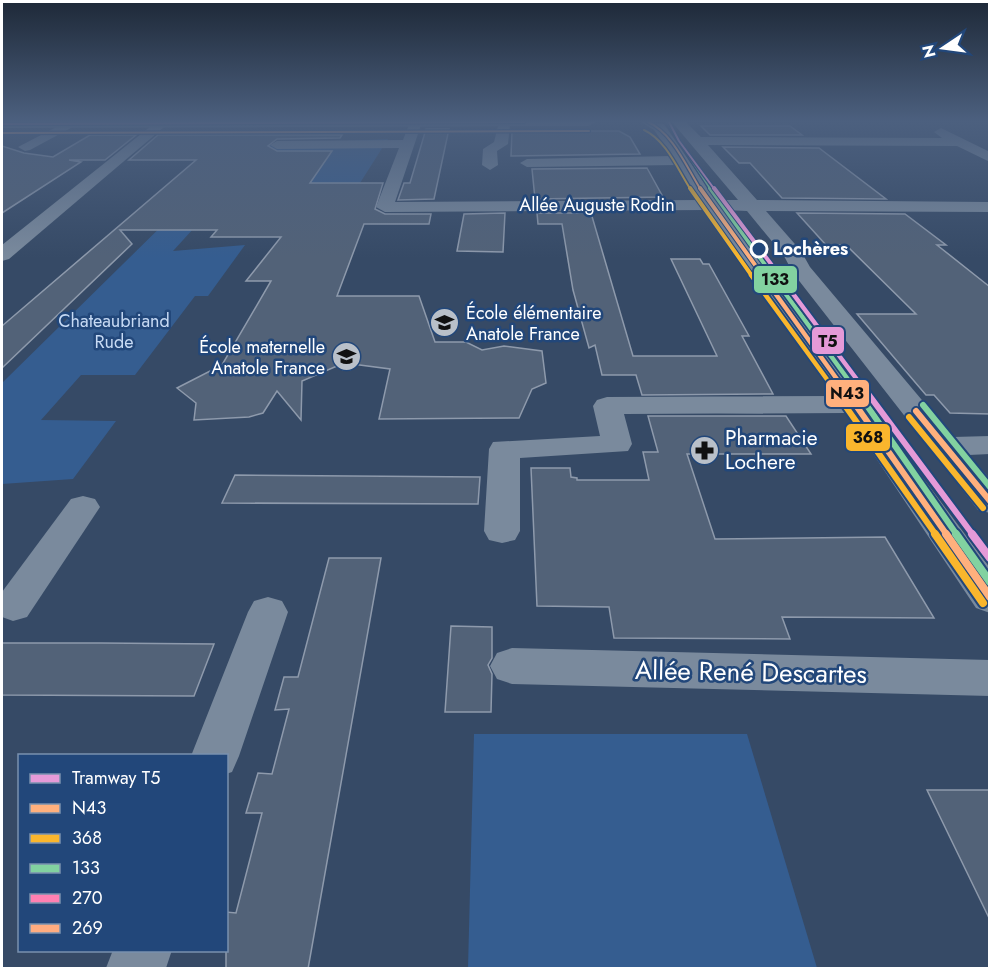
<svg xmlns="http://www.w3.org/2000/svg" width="991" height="970" font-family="Jost,sans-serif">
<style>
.green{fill:#355d90}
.building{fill:#526278;stroke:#8e9aac;stroke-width:1.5}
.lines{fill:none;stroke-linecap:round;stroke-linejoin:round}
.minor{fill:#7a8a9d;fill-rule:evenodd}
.major{fill:#7a879c;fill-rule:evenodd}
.bus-1-far4-casing{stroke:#22477a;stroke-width:4.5}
.bus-1-far3-casing{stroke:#22477a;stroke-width:6}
.bus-1-far2-casing{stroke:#22477a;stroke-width:8}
.bus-1-far1-casing{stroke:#22477a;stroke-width:10}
.bus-1-casing{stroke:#22477a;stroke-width:12}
.bus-2-far4-casing{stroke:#22477a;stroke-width:4.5}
.bus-2-far3-casing{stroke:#22477a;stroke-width:6}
.bus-2-far2-casing{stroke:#22477a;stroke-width:8}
.bus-2-far1-casing{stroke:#22477a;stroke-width:10}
.bus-2-casing{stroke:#22477a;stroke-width:12}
.bus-3-far4-casing{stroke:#22477a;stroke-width:4.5}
.bus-3-far3-casing{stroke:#22477a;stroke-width:6}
.bus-3-far2-casing{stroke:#22477a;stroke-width:8}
.bus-3-far1-casing{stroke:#22477a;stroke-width:10}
.bus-3-casing{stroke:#22477a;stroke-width:12}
.bus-4-casing{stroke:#22477a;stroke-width:4.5}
.bus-5-casing{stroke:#22477a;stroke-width:4.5}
.bus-1-far4{stroke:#ffb07d;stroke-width:2}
.bus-1-far3{stroke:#ffb07d;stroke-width:4}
.bus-1-far2{stroke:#ffb07d;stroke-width:4.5}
.bus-1-far1{stroke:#ffb07d;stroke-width:6}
.bus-1{stroke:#ffb07d;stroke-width:8}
.bus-2-far4{stroke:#fab62d;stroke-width:2}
.bus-2-far3{stroke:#fab62d;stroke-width:4}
.bus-2-far2{stroke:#fab62d;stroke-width:4.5}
.bus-2-far1{stroke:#fab62d;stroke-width:6}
.bus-2{stroke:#fab62d;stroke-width:8}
.bus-3-far4{stroke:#82d2a0;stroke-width:2}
.bus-3-far3{stroke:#82d2a0;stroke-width:4}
.bus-3-far2{stroke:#82d2a0;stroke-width:4.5}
.bus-3-far1{stroke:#82d2a0;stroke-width:6}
.bus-3{stroke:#82d2a0;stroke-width:8}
.bus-4{stroke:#ff80b2;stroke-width:2}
.bus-5{stroke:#ffac80;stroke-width:2}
.tram-1-far4-casing{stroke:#22477a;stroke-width:4.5}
.tram-1-far3-casing{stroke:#22477a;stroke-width:6}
.tram-1-far2-casing{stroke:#22477a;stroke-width:8}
.tram-1-far1-casing{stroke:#22477a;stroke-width:10}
.tram-1-casing{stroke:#22477a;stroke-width:12}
.tram-1-far4{stroke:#e59ad8;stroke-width:2}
.tram-1-far3{stroke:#e59ad8;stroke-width:4}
.tram-1-far2{stroke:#e59ad8;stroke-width:4.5}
.tram-1-far1{stroke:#e59ad8;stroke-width:6}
.tram-1{stroke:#e59ad8;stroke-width:8}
.stop-dot{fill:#22477a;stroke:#fff;stroke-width:3}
.labels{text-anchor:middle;stroke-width:5;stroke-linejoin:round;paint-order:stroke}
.far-street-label{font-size:18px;fill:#fff;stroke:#22477a}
.far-stop-label{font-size:18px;font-weight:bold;fill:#fff;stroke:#22477a;text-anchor:start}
.far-poi-label{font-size:18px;fill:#fff;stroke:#22477a;text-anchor:start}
.far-park-label{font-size:18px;fill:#c7daf4;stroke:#22477a}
.poi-label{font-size:21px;fill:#fff;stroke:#22477a;text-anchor:start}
.near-street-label{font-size:26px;fill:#fff;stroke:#22477a}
.line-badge{stroke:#22477a;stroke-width:2}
.pale-badge-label{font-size:16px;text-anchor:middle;font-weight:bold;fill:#111}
</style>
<rect width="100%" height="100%" fill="#364a66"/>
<g class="green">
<path d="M388 139 360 183H235L173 251 245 245 208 296H195L135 375H81L41 420 116 421 73 479 2 484V383L243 146Z"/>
<path d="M474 734H747L817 968H468Z"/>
</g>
<g class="building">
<path d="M701 126H790L802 135H710Z"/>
<path d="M426 129H449L434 199 398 200 404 183H410Z"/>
<path d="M512 131H619L630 137 640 154 511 156Z"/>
<path d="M90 135H136L105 160H69L81 162 2 213V146L24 153 53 157Z"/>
<path d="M158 135H342L340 138 277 139 268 146 277 151H332L310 183H383L375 209 385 214H431L429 224H364L337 296H419L435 342H466L482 350 504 346 542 351 546 383 532 389 519 418 379 419 390 369 352 364 337 366 302 381 301 420 277 391 263 413 249 417 194 420 196 403 177 388 222 365 271 281H246L281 237H211L217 230H120L132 244 2 368V326L196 160H129Z"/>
<path d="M723 147 819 148 886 199 782 198 750 163H739Z"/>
<path d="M647 168 663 197 535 199 532 169Z"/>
<path d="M505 213 503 252 457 251 464 214Z"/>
<path d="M537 213H591L633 356H717L671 259H700L703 264H709L749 336H742L773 394 642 395 636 375H602L595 345 589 348 573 290 562 224H538Z"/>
<path d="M797 213 905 214 946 245H937L990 287V414L950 413 934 395H926L857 314H916L846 245H826Z"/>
<path d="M648 416H786L811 454H687L715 539 885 537 934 618 782 617 790 639 614 638 609 607 537 606 531 468H570L571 477 577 478V480H649L643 452H658Z"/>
<path d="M235 475 480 477 478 504 222 503Z"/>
<path d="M329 558H381L308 969H226V912L236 913 262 813H246L258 773 272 774 289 709 275 710 284 677H298Z"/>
<path d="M451 626 492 627V658L488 665 492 674 491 712H445Z"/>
<path d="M2 643H100L214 644 194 696 2 695Z"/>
<path d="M927 790H990V920Z"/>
</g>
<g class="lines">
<g class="minor">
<path d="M66 122 80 123 30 150 25 151 18 147Z"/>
<path d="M156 122H170L9 259 2 261V245Z"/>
<path d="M410 122H422L395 202 699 200 677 165 527 167 520 163 527 159 672 156 654 130 641 122 664 124 716 200H738L672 122H686L701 137 942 138 934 132 941 128 990 152V162L957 146 708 145 757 200 990 202V212L766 211 801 251 810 267 953 437 990 436V454L969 455 990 479V513L978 510 793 273 784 256 747 211 724 210 990 568V613L976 608 846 413 624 414 632 444 628 451 520 458V531L515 540 502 543 489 540 484 531 489 449 493 442 600 436 593 406 597 400 607 397 835 396 706 210 385 212 376 207 399 148 277 149 270 145 277 141 403 140Z"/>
<path d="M499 122 510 124 508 144 497 151 498 165 490 170 482 165 483 149 494 142Z"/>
<path d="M83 496 95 499 100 507 27 617 13 621 2 617V592L71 499Z"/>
<path d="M268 597 282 601 288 612 239 756 232 772 226 774V756H191L248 612 254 601Z"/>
<path d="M512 648 990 660V696L512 684 497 679 490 666 497 653Z"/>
<path d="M113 950H172L166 968H106Z"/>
</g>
<path class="major" d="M2 122H595L589 126 2 128Z"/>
<defs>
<path id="bus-1-far4" d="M648 122C673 133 687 168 701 190"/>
<path id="bus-1-far3" d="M700 188 763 276"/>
<path id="bus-1-far2" d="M762 275 844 389"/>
<g id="bus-1-far1">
<path d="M843 387 947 535"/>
<path d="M916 411 990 501"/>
</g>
<path id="bus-1" d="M946 534 990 597"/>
<path id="bus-2-far4" d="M644 130C666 140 678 170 691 190"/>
<path id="bus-2-far3" d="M690 188 752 276"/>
<path id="bus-2-far2" d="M751 275 834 389"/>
<g id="bus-2-far1">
<path d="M832 387 936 535"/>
<path d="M909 417 983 508"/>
</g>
<path id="bus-2" d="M935 534 983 603"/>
<path id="bus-3-far4" d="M667 122 711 190"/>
<path id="bus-3-far3" d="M710 188 773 276"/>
<path id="bus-3-far2" d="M772 275 855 389"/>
<g id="bus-3-far1">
<path d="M854 387 957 535"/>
<path d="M923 405 990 487"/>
</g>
<path id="bus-3" d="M956 534 990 582"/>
<path id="bus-4" d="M2 124 524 122"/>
<path id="bus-5" d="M2 133 589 131"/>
</defs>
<use href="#bus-1-far4" class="bus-1-far4-casing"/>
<use href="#bus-1-far3" class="bus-1-far3-casing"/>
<use href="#bus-1-far2" class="bus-1-far2-casing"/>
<use href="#bus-1-far1" class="bus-1-far1-casing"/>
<use href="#bus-1" class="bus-1-casing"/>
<use href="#bus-2-far4" class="bus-2-far4-casing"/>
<use href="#bus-2-far3" class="bus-2-far3-casing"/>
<use href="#bus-2-far2" class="bus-2-far2-casing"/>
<use href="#bus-2-far1" class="bus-2-far1-casing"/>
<use href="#bus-2" class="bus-2-casing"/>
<use href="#bus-3-far4" class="bus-3-far4-casing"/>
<use href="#bus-3-far3" class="bus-3-far3-casing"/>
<use href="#bus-3-far2" class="bus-3-far2-casing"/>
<use href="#bus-3-far1" class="bus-3-far1-casing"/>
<use href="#bus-3" class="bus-3-casing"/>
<use href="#bus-4" class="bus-4-casing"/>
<use href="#bus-5" class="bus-5-casing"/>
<use href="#bus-1-far4" class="bus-1-far4"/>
<use href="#bus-1-far3" class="bus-1-far3"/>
<use href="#bus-1-far2" class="bus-1-far2"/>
<use href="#bus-1-far1" class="bus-1-far1"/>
<use href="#bus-1" class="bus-1"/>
<use href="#bus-2-far4" class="bus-2-far4"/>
<use href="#bus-2-far3" class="bus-2-far3"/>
<use href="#bus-2-far2" class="bus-2-far2"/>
<use href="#bus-2-far1" class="bus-2-far1"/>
<use href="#bus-2" class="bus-2"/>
<use href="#bus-3-far4" class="bus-3-far4"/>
<use href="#bus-3-far3" class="bus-3-far3"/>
<use href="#bus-3-far2" class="bus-3-far2"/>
<use href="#bus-3-far1" class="bus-3-far1"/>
<use href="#bus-3" class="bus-3"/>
<use href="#bus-4" class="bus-4"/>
<use href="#bus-5" class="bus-5"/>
<defs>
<path id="tram-1-far4" d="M669 122 679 141 715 190"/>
<path id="tram-1-far3" d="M714 188 780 276"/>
<path id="tram-1-far2" d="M779 275 864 389"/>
<path id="tram-1-far1" d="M863 387 973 535"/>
<path id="tram-1" d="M972 534 990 558"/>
</defs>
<use href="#tram-1-far4" class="tram-1-far4-casing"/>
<use href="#tram-1-far3" class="tram-1-far3-casing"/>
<use href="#tram-1-far2" class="tram-1-far2-casing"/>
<use href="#tram-1-far1" class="tram-1-far1-casing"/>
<use href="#tram-1" class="tram-1-casing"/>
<use href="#tram-1-far4" class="tram-1-far4"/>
<use href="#tram-1-far3" class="tram-1-far3"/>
<use href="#tram-1-far2" class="tram-1-far2"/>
<use href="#tram-1-far1" class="tram-1-far1"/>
<use href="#tram-1" class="tram-1"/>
</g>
<linearGradient id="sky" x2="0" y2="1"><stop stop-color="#1e2938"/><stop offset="0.47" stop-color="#4c607f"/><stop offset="1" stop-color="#4c607f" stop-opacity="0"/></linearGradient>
<rect width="991" height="258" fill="url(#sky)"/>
<defs>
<symbol id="school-disc" viewBox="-11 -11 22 22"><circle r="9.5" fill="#b9c0c9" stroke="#22477a"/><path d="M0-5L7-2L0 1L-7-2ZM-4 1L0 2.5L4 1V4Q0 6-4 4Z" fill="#111"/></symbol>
<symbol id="pharmacy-disc" viewBox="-11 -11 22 22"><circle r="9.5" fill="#b9c0c9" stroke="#22477a"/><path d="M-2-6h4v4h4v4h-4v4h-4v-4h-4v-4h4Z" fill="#111"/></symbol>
</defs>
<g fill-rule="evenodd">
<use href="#school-disc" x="428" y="306" width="33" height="33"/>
<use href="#school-disc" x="330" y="340" width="33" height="33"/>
<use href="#pharmacy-disc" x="688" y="434" width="33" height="33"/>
</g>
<circle class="stop-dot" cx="759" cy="249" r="8"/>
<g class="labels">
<g class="far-street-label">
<text x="597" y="211">Allée Auguste Rodin</text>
</g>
<g class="far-stop-label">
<text x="773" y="255">Lochères</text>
</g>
<g class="far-poi-label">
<text x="466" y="319">École élémentaire<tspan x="466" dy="21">Anatole France</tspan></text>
<text x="325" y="353" text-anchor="end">École maternelle<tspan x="325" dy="21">Anatole France</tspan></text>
</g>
<g class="far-park-label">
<text x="114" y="327">Chateaubriand<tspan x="114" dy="21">Rude</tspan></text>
</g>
<g class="poi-label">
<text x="725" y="445">Pharmacie<tspan x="725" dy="24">Lochere</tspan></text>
</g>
<g class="near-street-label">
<text transform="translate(751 672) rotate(1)" y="9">Allée René Descartes</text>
</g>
</g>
<g class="line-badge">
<rect x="753" y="265" width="45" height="29" rx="6" fill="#82d2a0"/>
<rect x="811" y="326" width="34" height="29" rx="6" fill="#e59ad8"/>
<rect x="825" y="379" width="45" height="29" rx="6" fill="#ffb07d"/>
<rect x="845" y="423" width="46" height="29" rx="6" fill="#fab62d"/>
</g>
<g class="pale-badge-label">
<text x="775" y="285">133</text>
<text x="828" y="347">T5</text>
<text x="847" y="399">N43</text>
<text x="868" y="443">368</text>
</g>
<rect width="991" height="970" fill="none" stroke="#ffffff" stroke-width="6"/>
<rect x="18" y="754" width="210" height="198" fill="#22477a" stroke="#7a91af" stroke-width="1.5"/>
<rect x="30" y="774" width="30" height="9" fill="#e59ad8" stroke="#7a91af" stroke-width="1.5"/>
<text x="72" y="784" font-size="18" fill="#ffffff">Tramway T5</text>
<rect x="30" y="804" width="30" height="9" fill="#ffb07d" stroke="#7a91af" stroke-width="1.5"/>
<text x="72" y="814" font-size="18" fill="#ffffff">N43</text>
<rect x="30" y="834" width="30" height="9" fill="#fab62d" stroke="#7a91af" stroke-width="1.5"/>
<text x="72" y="844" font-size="18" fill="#ffffff">368</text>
<rect x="30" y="864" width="30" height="9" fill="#82d2a0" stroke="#7a91af" stroke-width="1.5"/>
<text x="72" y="874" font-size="18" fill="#ffffff">133</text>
<rect x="30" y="894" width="30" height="9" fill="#ff80b2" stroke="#7a91af" stroke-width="1.5"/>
<text x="72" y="904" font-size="18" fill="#ffffff">270</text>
<rect x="30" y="924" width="30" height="9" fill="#ffac80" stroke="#7a91af" stroke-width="1.5"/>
<text x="72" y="934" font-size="18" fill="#ffffff">269</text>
<g transform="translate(943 48) rotate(257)" stroke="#22477a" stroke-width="4.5" paint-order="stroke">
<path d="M0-4.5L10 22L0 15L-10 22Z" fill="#ffffff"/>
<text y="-9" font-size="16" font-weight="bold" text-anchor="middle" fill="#ffffff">N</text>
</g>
</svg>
